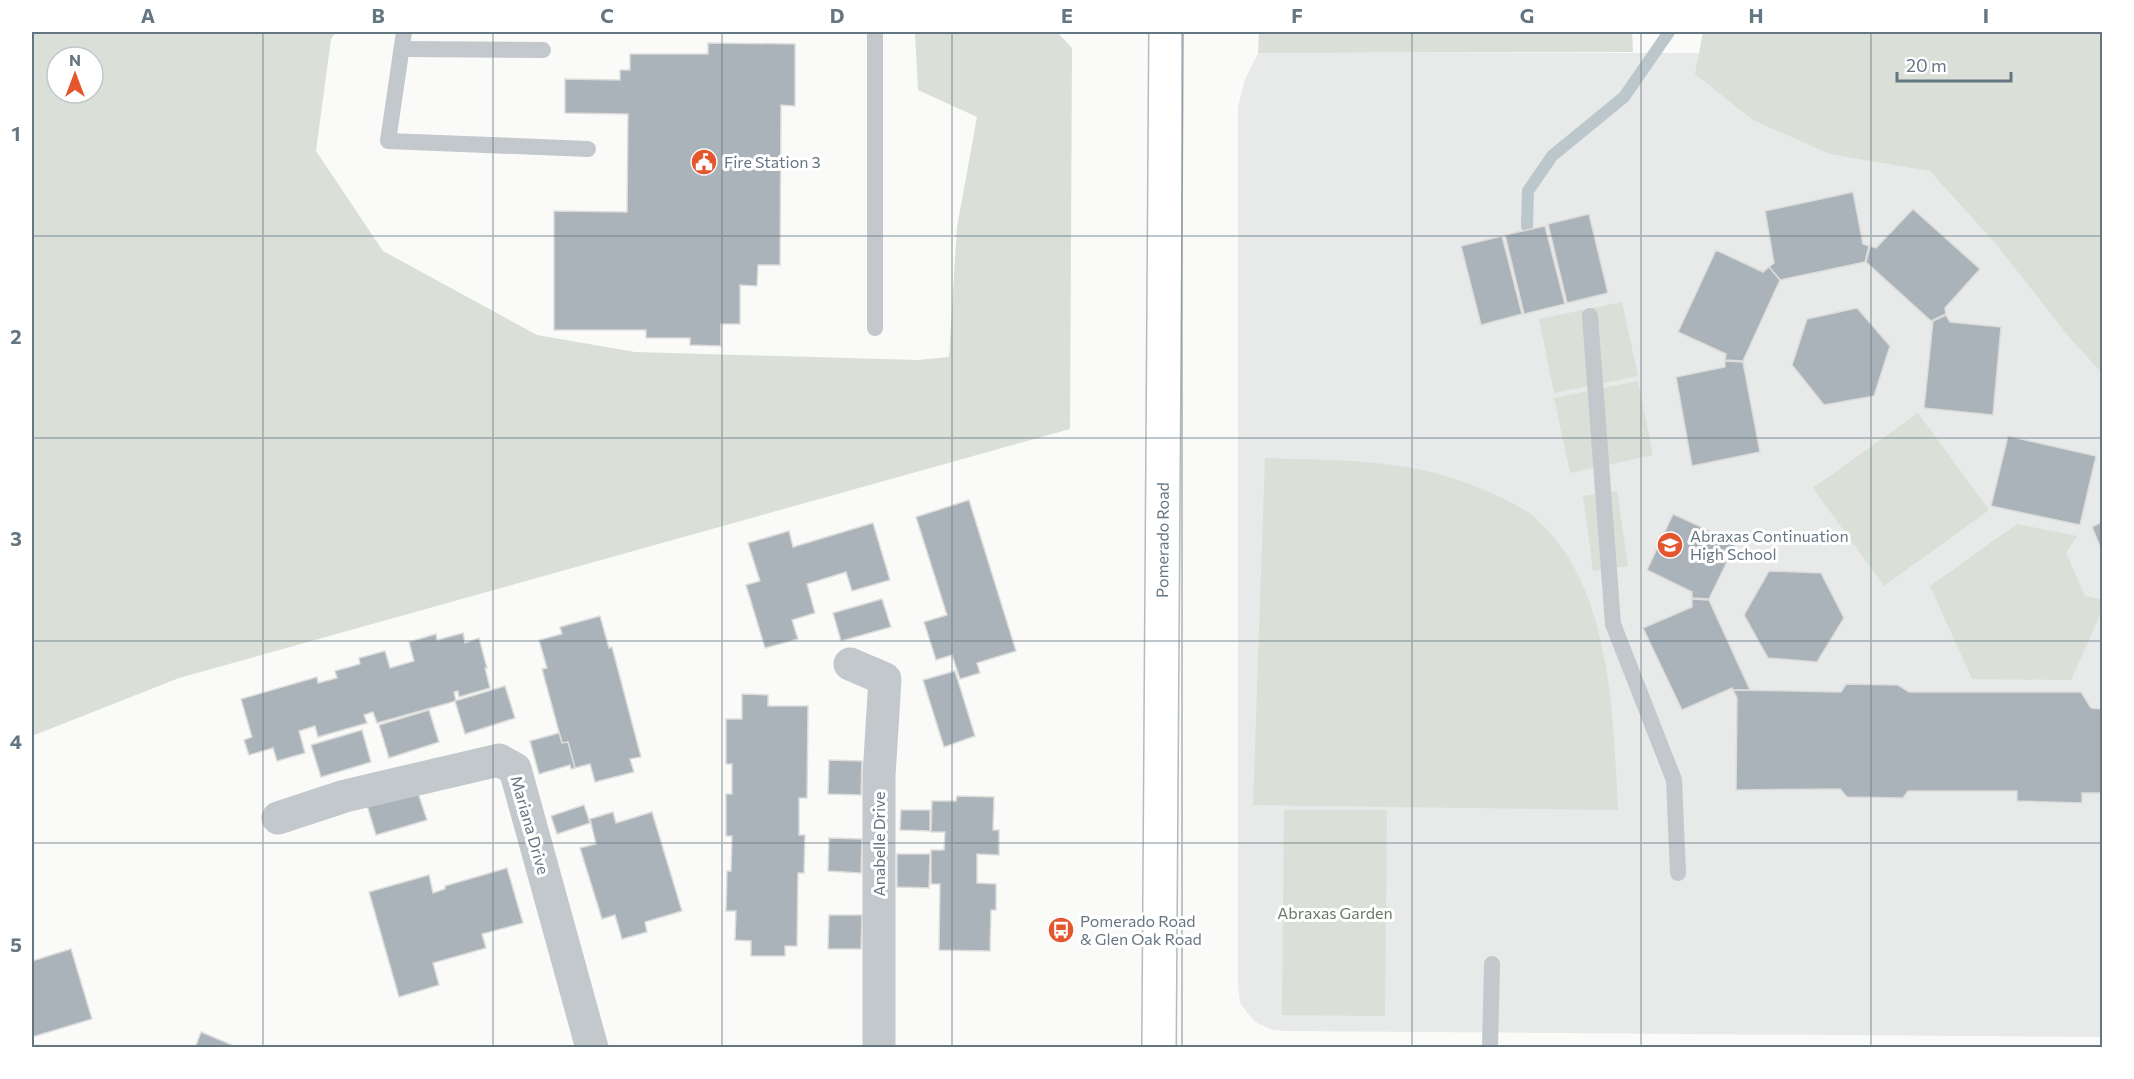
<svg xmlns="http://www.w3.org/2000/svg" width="2134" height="1079" font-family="Commissioner,sans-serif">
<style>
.built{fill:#e8e9e9}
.green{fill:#dadfd7;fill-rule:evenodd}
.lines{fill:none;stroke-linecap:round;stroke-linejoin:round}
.stream{stroke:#bbc7cb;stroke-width:12}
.building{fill:#aab3b9;stroke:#dcdcda;stroke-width:1.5}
.primary-casing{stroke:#b5babe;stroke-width:36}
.lane{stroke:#c3c8cc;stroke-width:16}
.street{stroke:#c3c8cc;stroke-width:33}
.primary{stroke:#fff;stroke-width:33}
.grid{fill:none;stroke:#657683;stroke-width:1.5;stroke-opacity:0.55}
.labels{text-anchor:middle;stroke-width:6;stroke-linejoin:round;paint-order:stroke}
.poi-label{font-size:16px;fill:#657683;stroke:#fff;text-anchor:start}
.street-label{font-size:16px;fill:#657683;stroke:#fff}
.park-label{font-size:16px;fill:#687a64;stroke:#fff}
.neatline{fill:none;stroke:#657683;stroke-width:2}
.grid-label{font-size:20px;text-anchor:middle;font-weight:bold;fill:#657683}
</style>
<rect width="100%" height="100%" fill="#fafaf8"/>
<path class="built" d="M1258 53H2102V1037L1284 1031 1273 1030 1257 1023 1249 1015 1240 1003 1238 983V107L1245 79Z"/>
<g class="green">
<path d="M32 32H336L331 39 316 151 383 251 537 335 635 352 917 360 949 357 957 227 977 117 918 90 915 32H1057L1072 48 1070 429 179 678 32 736ZM57 57H93V93H57Z"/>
<path d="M1259 32H1632L1633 52 1258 53Z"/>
<path d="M1703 32H2102V373L2069 337 1996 244 1930 171 1830 154 1753 120 1695 74Z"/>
<path d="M1622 302 1638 376 1554 393 1539 319Z"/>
<path d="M1638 381 1653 455 1570 473 1554 398Z"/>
<path d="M1918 413 1989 510 1884 586 1813 488Z"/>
<path d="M1265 458C1307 460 1351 459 1393 465 1435 470 1476 484 1514 504 1520 508 1528 511 1533 516 1612 583 1613 714 1618 810L1253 805Z"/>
<path d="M1617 491 1628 566 1593 571 1583 496Z"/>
<path d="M2017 524 2077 536 2066 553 2085 596 2100 599 2102 610 2071 680 1972 679 1930 586Z"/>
<path d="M1284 810H1387L1385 1016 1282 1015Z"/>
</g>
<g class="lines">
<path class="stream" d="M1527 226 1528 191 1552 156 1624 97 1669 32"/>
</g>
<g class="building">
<path d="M708 43 795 44V106L781 105 780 265H758L757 286 740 285V324H721V346L690 345V338H646V330H554V211L627 212 628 114 565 113V79L620 80V70H630V54H708Z"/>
<path d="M1853 192 1863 244 1869 246 1865 262 1780 280 1769 267 1774 263 1765 211Z"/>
<path d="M1913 209 1980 269 1945 308 1946 314 1931 321 1866 262 1870 246 1876 248Z"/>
<path d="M1589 214 1608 293 1567 303 1548 224Z"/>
<path d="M1545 226 1565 304 1524 314 1505 235Z"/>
<path d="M1502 236 1522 314 1481 325 1461 246Z"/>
<path d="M1716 250 1763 272 1769 267 1780 280 1743 361 1725 360 1726 354 1678 332Z"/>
<path d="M1857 308 1890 346 1874 396 1824 405 1792 365 1807 319Z"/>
<path d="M1946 315 1950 322 2001 327 1993 415 1924 408 1933 321Z"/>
<path d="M1725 361 1743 362 1760 452 1692 466 1676 377 1725 367Z"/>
<path d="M2008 436 2096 456 2080 525 1991 506Z"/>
<path d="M969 500 1016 651 977 663 980 673 960 679 952 655 936 660 924 622 947 615 916 517Z"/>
<path d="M1673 514 1736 543 1709 599 1692 598V592L1647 570Z"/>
<path d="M2102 522V551L2092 527Z"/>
<path d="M873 523 890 580 852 591 846 572 807 584 815 613 792 620 798 639 765 648 746 585 760 581 748 543 789 531 793 547Z"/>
<path d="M1769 571 1821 573 1844 618 1817 662 1768 658 1744 615Z"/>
<path d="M882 599 891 627 841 641 833 613Z"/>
<path d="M1692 599 1709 600 1750 690H1733L1732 688 1682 710 1643 628 1692 607Z"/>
<path d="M600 616 609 648 612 647 641 757 630 759 634 772 595 782 590 764 575 768 568 742 562 743 542 669 547 668 539 640 562 634 560 627Z"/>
<path d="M463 633 465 643 479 638 487 668H485L490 688 459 697 458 691 454 692 456 701 377 723 373 712 364 715 367 723 318 737 315 726 299 731 305 753 277 761 273 748 249 755 244 740 252 737 241 699 317 677 318 683 337 678 335 671 360 664 359 658 385 651 390 668 414 661 409 642 436 634 437 640Z"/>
<path d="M955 671 975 736 944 747 923 680Z"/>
<path d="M1846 684 1898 685 1909 692H2081L2091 708 2102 709V793H2082V803L2017 801V791H1908L1903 798 1847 797 1840 789 1736 790 1737 698 1733 690 1841 692Z"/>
<path d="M505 686 515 718 465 734 455 701Z"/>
<path d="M742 694 768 695V706H808L807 798H799V835H805L804 873H798L797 946H785V956H751V941L735 940 736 911H726L727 871H731L732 836H726V794H732V764H726V719H742Z"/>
<path d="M429 710 439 742 389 758 379 725Z"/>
<path d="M362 730 371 762 321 777 311 745Z"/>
<path d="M559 733 562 743 568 742 575 768 571 769 570 765 539 774 530 741Z"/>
<path d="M829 760 862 761 861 795 828 794Z"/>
<path d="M416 787 427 820 376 835 366 802Z"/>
<path d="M957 796 994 797 993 830H999V855L977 854V883L996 884V910H991L990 951 939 950 940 884H931V850H944L945 832H931L932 801H956Z"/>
<path d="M584 805 590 823 557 834 551 816Z"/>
<path d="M901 810H930V831L900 830Z"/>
<path d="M613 812 616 823 652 812 682 911 645 922 647 932 622 939 615 915 602 919 580 848 596 844 590 819Z"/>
<path d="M829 838 862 839 861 873 828 871Z"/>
<path d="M897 854H930L929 888 897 887Z"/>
<path d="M507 868 523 923 482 934 486 948 433 963 439 985 399 997 369 892 429 875 433 893 445 889V886Z"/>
<path d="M829 915H862L861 949H828Z"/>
<path d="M71 949 92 1019 32 1037V961Z"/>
<path d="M201 1032 239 1048H195Z"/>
</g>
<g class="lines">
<defs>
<g id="primary">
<path id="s1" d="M1159 1048 1166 32"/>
</g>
</defs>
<use href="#primary" class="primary-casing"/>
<g class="lane">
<path d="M404 32 388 141 588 149"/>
<path d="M875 32V328"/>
<path d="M402 49 543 50"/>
<path d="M1590 316 1613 624 1674 780 1678 873"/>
<path d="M1490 1048 1492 964"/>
</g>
<g class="street">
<path d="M850 664 885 679 879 776V1048"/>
<path d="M278 818 345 796 499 760 515 769 592 1048"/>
</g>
<use href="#primary" class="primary"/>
</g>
<path class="grid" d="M263 32V1048M493 32V1048M722 32V1048M952 32V1048M1182 32V1048M1412 32V1048M1641 32V1048M1871 32V1048M32 236H2102M32 438H2102M32 641H2102M32 843H2102"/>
<defs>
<symbol id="civic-disc" viewBox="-11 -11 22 22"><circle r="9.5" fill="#e4572e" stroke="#fff"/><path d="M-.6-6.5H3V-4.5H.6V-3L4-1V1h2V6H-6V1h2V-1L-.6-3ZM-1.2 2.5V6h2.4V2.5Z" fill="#fff"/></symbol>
<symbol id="school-disc" viewBox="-11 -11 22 22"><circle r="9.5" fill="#e4572e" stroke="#fff"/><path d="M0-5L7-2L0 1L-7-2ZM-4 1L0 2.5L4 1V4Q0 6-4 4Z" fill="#fff"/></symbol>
<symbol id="bus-disc" viewBox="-11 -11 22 22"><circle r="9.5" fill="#e4572e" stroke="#fff"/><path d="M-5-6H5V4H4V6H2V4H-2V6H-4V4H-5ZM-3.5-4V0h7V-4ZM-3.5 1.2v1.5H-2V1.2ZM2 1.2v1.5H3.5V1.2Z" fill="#fff"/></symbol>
</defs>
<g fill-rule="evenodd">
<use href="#civic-disc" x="689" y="147" width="30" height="30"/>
<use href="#school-disc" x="1655" y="530" width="30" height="30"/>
<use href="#bus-disc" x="1046" y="915" width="30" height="30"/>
</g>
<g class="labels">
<g class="poi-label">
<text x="724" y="168">Fire Station 3</text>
<text x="1690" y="542">Abraxas Continuation<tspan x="1690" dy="18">High School</tspan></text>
<text x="1080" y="927">Pomerado Road<tspan x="1080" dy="18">&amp; Glen Oak Road</tspan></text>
</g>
<g class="street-label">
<text dy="6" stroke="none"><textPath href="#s1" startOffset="508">Pomerado Road</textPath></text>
<text transform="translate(530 825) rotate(74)" y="6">Mariana Drive</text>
<text transform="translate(879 844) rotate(-90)" y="6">Anabelle Drive</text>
</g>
<g class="park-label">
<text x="1335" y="919">Abraxas Garden</text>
</g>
</g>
<rect width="2134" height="1079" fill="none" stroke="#ffffff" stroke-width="66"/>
<g transform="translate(75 75)"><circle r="28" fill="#ffffff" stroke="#c1c8cd" stroke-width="1.5"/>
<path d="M0-4.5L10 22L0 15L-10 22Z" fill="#e4572e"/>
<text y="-9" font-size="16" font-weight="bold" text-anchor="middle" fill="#657683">N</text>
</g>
<path d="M1897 72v9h114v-9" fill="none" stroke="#657683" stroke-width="3"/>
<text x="1906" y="72" font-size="18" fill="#657683" stroke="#ffffff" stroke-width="4.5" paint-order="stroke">20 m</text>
<rect x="33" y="33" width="2068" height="1013" class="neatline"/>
<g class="grid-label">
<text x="148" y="23">A</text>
<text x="378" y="23">B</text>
<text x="607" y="23">C</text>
<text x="837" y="23">D</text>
<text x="1067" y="23">E</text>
<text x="1297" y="23">F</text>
<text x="1527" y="23">G</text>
<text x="1756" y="23">H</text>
<text x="1986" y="23">I</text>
<text x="16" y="141">1</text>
<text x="16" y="344">2</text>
<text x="16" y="546">3</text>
<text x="16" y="749">4</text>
<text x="16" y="952">5</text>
</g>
</svg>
